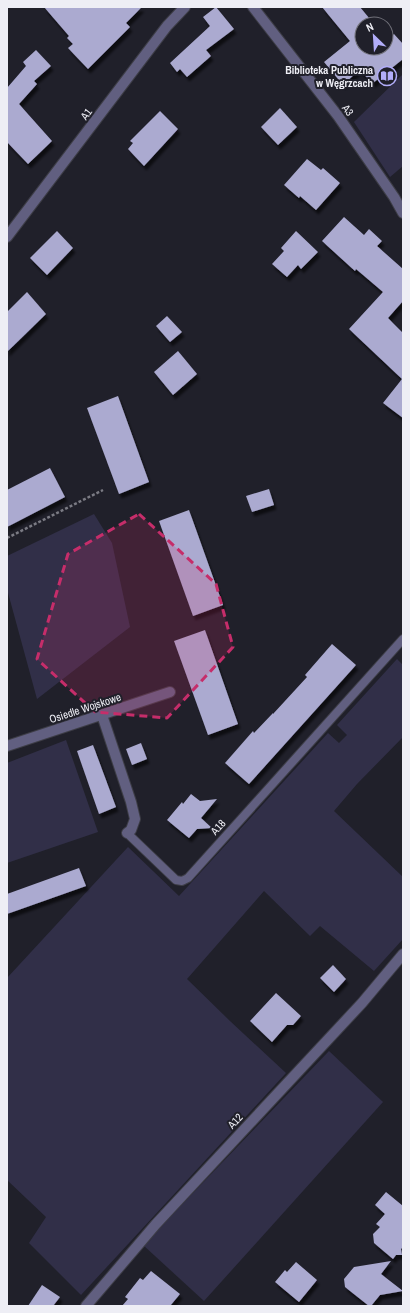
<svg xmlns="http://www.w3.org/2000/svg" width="410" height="1313" font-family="'Archivo Narrow',sans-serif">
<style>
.green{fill:#312f48}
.building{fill:#abaad0;filter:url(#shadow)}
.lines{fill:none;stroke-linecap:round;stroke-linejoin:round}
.service-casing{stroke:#3d3d46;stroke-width:10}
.minor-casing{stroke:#3d3d46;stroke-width:12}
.path{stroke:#7a7a83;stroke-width:2.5;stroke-dasharray:3 2;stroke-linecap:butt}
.service{stroke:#615f80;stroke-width:8}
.minor{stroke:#615f80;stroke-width:10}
.marked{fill:#c62d6a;fill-opacity:0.2;stroke:#c62d6a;stroke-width:3;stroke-dasharray:8 5;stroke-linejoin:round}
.labels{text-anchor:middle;stroke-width:4;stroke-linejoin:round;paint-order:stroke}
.poi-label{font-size:11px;font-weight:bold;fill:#eeeef5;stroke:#20202a;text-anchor:end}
.street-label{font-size:11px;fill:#eeeef5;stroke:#20202a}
</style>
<defs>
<filter id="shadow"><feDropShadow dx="2.5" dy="4.5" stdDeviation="1" flood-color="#0009"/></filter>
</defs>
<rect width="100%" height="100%" fill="#20202a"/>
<g class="green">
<path d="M403 74V166L390 177 354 122Z"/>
<path d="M94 514 112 543 130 627 37 699 7 589V556Z"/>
<path d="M397 659 403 665V737L357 784 334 811 403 877V939L374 971 320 926 310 936 264 891 187 979 230 1021 286 1073 81 1295 29 1243 46 1217 7 1180V978L128 847 179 896 328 733 339 743 347 735 337 725Z"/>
<path d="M66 740 98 832 7 863V763Z"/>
<path d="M329 1051 383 1102 204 1301 143 1245Z"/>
</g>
<g class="building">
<path d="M44 7H142L126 23 130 27 88 69 68 48 73 44 67 38 69 36Z"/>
<path d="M216 7 234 29 206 50 211 56 187 77 180 69 177 72 170 63 210 26 203 17Z"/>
<path d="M322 7H360L374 24H362V48H386V39L387 40 394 34 403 44V59L373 83 359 70 343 85 324 62 350 41Z"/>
<path d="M36 50 51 66 34 81 37 84 19 104 52 141 28 164 7 142V88L26 66 23 62Z"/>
<path d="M280 108 297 127 278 145 261 127Z"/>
<path d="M160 111 178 129 144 166 128 149 133 143 130 141Z"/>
<path d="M307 159 321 170 323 168 340 183 316 210 300 196 299 198 284 185Z"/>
<path d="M344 217 364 235 369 229 382 241 377 246 403 269V301L388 318 403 333V418L383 403 402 379 349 329 383 292 356 269 355 271 322 241Z"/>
<path d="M57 231 73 248 47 275 30 258Z"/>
<path d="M296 231 318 252 301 269 298 265 287 277 272 264 284 251 281 248Z"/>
<path d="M27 292 46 314 7 352V312Z"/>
<path d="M167 316 182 332 170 342 156 326Z"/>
<path d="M178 351 197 374 173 395 154 372Z"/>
<path d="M118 396 149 482 119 494 87 408Z"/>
<path d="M50 468 65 497 7 527V490Z"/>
<path d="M269 489 274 505 252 512 246 496Z"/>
<path d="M189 510 223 605 193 616 159 521Z"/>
<path d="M205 630 238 724 208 735 174 641Z"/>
<path d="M332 644 356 665 249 784 225 763 253 731 254 733 273 713V714L307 677 305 675Z"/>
<path d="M141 743 147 759 132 765 126 749Z"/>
<path d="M93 745 116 807 99 814 77 751Z"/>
<path d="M191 794 200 801 217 799 201 818 212 828 197 829 189 838 167 820 182 802 183 804Z"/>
<path d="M79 868 86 886 7 914V894Z"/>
<path d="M333 965 346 979 334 992 320 978Z"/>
<path d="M276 993 301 1016 293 1025H287L272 1042 250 1021Z"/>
<path d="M386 1192 403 1206V1247L401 1249 402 1255H396L393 1259 374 1243 373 1234 380 1227 376 1224 385 1214 375 1205Z"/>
<path d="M391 1261 381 1274 403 1291 380 1295 371 1306H369L345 1287 344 1279 354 1267Z"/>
<path d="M296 1262 317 1280 299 1302 275 1282 285 1270 287 1272Z"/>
<path d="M151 1271 180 1294 170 1306H122L128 1299 125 1297 140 1278 143 1280Z"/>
<path d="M42 1285 60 1297 53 1306H28Z"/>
</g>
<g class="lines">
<defs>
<path id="service" d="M127 833 176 880 182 881 188 878 403 639"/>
<g id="minor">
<path d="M253 7 338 116 394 197 403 213"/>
<path d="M7 237 167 26 185 7"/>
<path d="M102 715 131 802 135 819 131 830 127 833"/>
<path d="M7 746 170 692"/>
<path d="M86 1306 156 1224 362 1003 403 954"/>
</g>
</defs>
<use href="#service" class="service-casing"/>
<use href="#minor" class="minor-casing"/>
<path class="path" d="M7 538 103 490"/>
<use href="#service" class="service"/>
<use href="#minor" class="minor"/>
</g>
<path class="marked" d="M139 514 216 584 233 647 167 718 95 712 37 659 68 554Z"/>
<defs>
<symbol id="library-ring" viewBox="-11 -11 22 22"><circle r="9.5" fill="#20202a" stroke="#b2adf9" stroke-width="1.5"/><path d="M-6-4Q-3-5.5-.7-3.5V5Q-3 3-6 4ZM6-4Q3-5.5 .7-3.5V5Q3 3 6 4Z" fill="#b2adf9"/></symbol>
</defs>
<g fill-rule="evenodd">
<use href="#library-ring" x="376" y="65" width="22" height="22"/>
</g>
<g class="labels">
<g class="poi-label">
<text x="373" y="74">Biblioteka Publiczna<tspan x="373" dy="13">w Węgrzcach</tspan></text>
</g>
<g class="street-label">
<text transform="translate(348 110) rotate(54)" y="4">A3</text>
<text transform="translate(86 114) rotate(-53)" y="4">A1</text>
<text transform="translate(85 708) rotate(-18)" y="4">Osiedle Wojskowe</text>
<text transform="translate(218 827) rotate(-48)" y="4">A18</text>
<text transform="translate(235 1121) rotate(-47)" y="4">A12</text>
</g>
</g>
<rect width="410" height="1313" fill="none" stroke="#eeeef5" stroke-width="16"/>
<g transform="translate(374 36) rotate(335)"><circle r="19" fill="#20202a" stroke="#72727b"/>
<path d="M0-3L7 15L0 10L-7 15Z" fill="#b2adf9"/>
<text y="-6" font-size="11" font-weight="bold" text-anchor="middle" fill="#eeeef5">N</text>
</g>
</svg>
